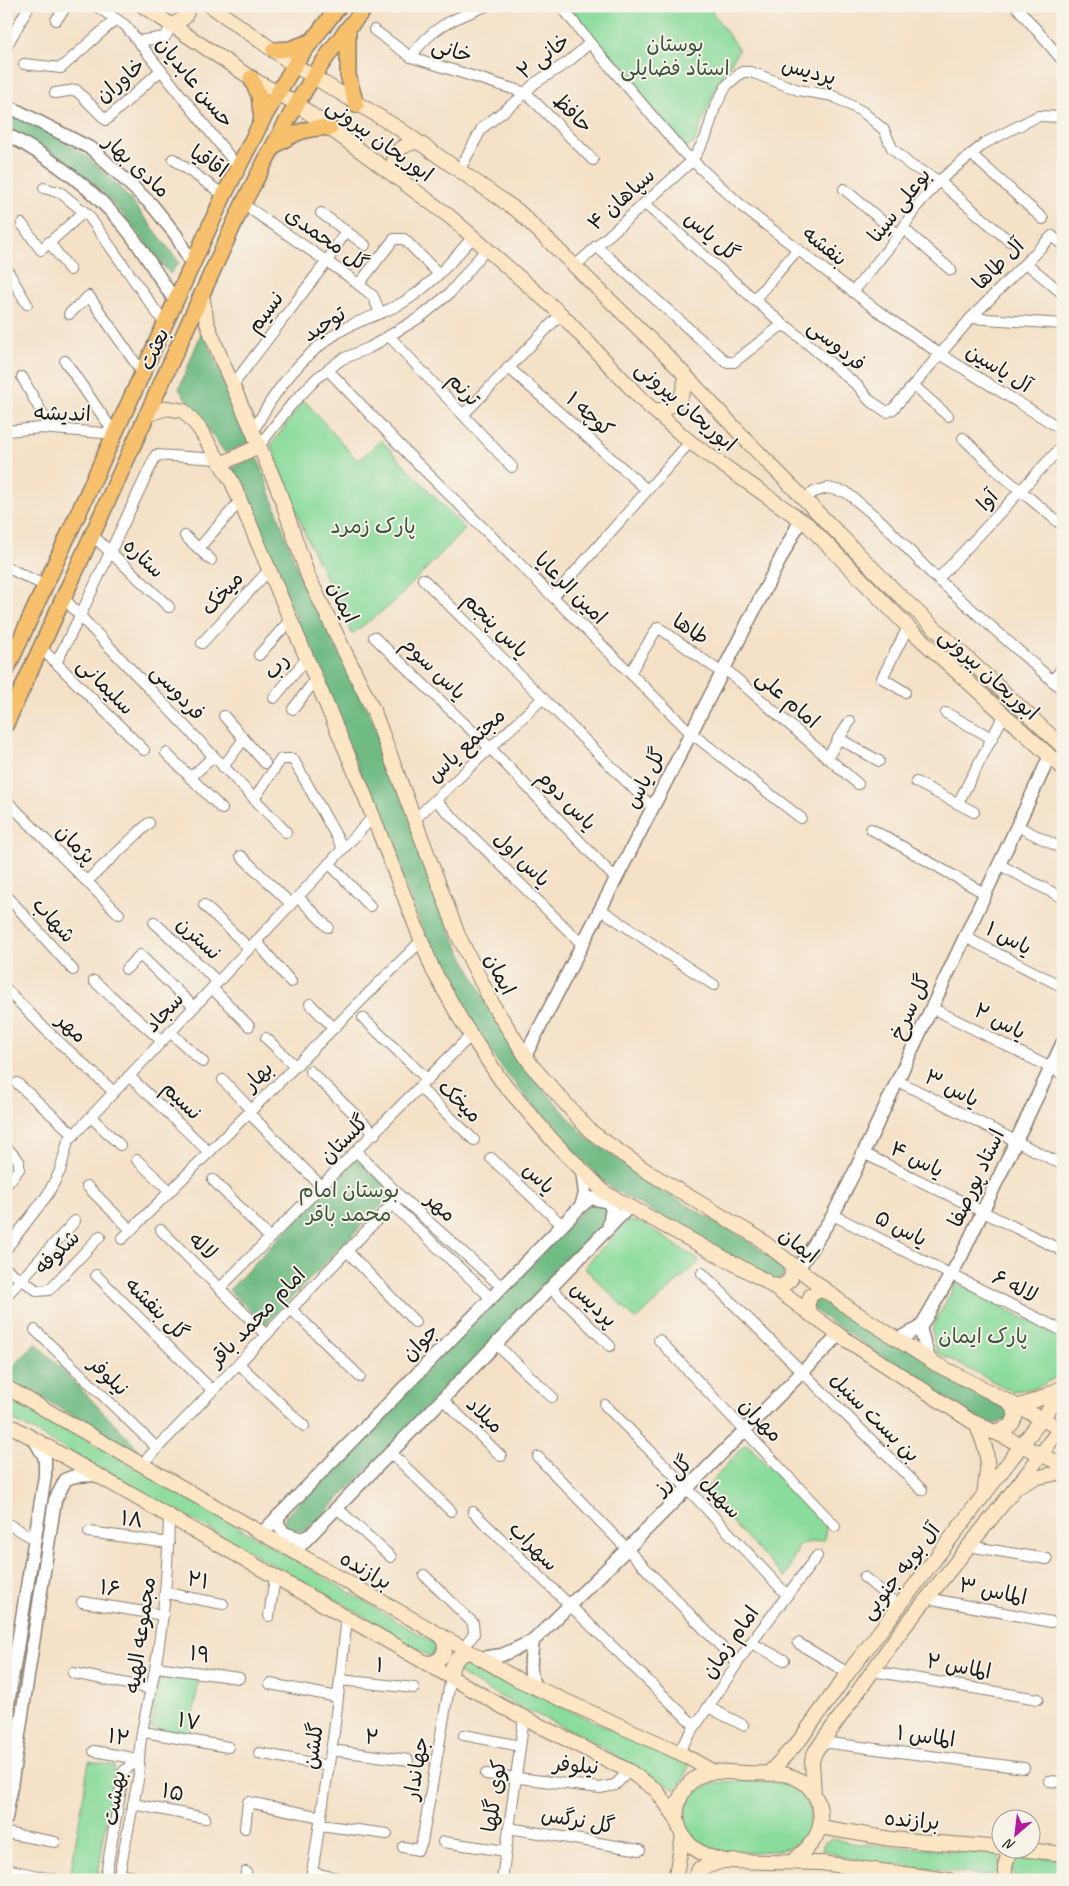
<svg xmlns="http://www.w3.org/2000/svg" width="1069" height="1886" font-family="Caveat,'Playpen Sans Arabic',sans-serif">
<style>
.green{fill:#8adb9c;stroke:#537c5c}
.forest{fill:#6fbb84;stroke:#466c50}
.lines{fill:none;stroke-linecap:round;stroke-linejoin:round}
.minor-casing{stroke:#887e72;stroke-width:12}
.tertiary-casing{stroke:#887e72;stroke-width:15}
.secondary-casing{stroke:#887e72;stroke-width:16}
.primary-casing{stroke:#887e72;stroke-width:18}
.minor{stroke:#fff;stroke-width:10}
.tertiary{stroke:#fff;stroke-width:12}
.secondary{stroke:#fce6c4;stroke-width:14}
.primary{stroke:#f7c06c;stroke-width:15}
.labels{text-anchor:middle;stroke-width:4;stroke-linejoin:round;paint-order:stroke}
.park-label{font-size:21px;fill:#3d5542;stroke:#f7f3e8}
.street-label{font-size:21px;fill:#1c1c1c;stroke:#f7f3e8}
</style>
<rect width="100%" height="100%" fill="#f7f3e8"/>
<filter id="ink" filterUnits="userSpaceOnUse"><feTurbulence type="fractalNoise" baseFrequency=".02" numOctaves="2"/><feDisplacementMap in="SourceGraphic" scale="10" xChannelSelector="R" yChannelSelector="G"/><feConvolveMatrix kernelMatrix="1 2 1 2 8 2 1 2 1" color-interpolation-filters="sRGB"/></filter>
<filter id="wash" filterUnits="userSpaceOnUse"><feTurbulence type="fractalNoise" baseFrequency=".0096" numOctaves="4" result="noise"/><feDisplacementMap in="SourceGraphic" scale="20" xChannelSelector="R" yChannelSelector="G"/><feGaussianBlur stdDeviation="1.12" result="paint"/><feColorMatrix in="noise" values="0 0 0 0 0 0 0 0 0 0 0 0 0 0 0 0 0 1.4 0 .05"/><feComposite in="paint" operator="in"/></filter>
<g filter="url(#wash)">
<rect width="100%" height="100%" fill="#f4e1c7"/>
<g class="green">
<path d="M569 6 709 7 739 50 717 85 694 143 685 148Z"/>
<path d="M304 400 358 461 381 440 465 529 392 604 352 634 306 536 271 445Z"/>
<path d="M628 1221 641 1222 700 1261 636 1320 584 1267Z"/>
<path d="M956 1283 1063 1339V1368L1058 1376 1037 1388 1012 1391 936 1352 932 1328Z"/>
<path d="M6 1394 302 1564 437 1645 431 1657 340 1602 6 1416Z"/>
<path d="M746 1443 826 1527 824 1540 800 1544 785 1578 703 1492Z"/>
<path d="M466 1659 541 1697 689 1765 684 1779 675 1790 584 1737 512 1703 458 1673Z"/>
<path d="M160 1674 199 1679 190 1733 151 1728Z"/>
<path d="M89 1761 115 1766 97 1880 70 1877Z"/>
<path d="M773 1782C808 1786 825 1824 793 1846 783 1853 729 1853 715 1851 707 1849 698 1844 693 1837 687 1829 685 1821 686 1812 691 1773 745 1782 773 1782Z"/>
<path d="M832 1839 858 1844 997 1854 1001 1864 999 1871 991 1876 851 1859 822 1850 824 1843Z"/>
<path d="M1018 1855 1063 1860V1880L1019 1878 1013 1874V1864Z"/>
</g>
<g class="forest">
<path d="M6 111C35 126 66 140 92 161 126 190 151 226 179 262L170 274C144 242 120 208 90 180 66 158 35 142 6 126Z"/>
<path d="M202 331 250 441 225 453 179 389Z"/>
<path d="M257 456 299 574 372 719 453 937 518 1061 588 1139 670 1195 747 1240 784 1268 783 1278 773 1279 611 1188 554 1133 497 1061 439 970 345 735 233 468Z"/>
<path d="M356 1158 393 1193 265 1325 229 1290Z"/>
<path d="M590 1203 607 1207 609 1215 601 1227 321 1517 307 1529 288 1532 284 1518Z"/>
<path d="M825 1297 1000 1403 1011 1417 996 1424 978 1419 823 1317 813 1308 814 1300Z"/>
<path d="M36 1343 138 1448 134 1451 6 1377V1374Z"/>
</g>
</g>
<g filter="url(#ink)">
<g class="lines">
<defs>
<g id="minor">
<path d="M96 6 125 25 238 167"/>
<path d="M561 6 590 43"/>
<path d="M1016 6 1063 61"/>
<path d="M56 20 67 6"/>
<path d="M374 30 411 57 526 93 593 160"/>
<path d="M138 41 165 37 171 26"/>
<path d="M6 47 29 6"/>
<path d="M411 57C431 27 453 19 486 6"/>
<path d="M24 64 61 68 116 19"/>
<path d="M55 93 76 90 106 120 161 70"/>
<path d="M971 154 1043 219"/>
<path d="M173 159 224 195"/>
<path d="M459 171 482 128 518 100 535 83 568 62 590 43 683 152 744 208 878 311 940 354 1063 430"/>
<path d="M44 188 61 193 88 215 165 324"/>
<path d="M844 189 899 235"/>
<path d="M644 203 786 327"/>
<path d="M243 204 348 276 373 296 380 313"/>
<path d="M321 213 365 245"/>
<path d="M22 224 41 250 84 212"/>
<path d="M903 228 951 270"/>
<path d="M49 242 70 270"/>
<path d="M596 246 726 362H734L782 325 789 328 859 387 869 400 887 412 893 409 971 318 1052 236 1063 245"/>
<path d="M1026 263 1063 294"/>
<path d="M576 265 692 161 706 137 715 107 727 85 742 72H751L798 90 833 96 863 112 884 130 892 148 910 165 939 181 1009 241"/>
<path d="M6 268 27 304"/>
<path d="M359 284 394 239H404L439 274"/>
<path d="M853 292 899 235 916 207 939 181 985 143 1038 116 1063 117"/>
<path d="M754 300 798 249"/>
<path d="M69 314 89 296 143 374"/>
<path d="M971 318 1063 324"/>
<path d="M389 336 512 467"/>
<path d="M65 361 115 434"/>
<path d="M508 367 647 490"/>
<path d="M328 370 409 455 691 733 801 818"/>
<path d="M22 377 50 428"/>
<path d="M913 385 948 416"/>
<path d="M232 386 327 261 346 231"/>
<path d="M463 415 561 314"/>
<path d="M6 431 41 428 115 434"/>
<path d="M253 432C273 392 303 353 342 330 362 318 388 313 407 300 433 283 453 260 473 237"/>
<path d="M963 438 997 471 1063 526"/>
<path d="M259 446 291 405 317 378 342 359 369 348 422 316 450 293 487 248"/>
<path d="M804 499 814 492 827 488 846 492 882 522 934 576 1063 690"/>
<path d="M92 535 169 607"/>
<path d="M185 536 211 560"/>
<path d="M199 548 240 501"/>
<path d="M6 567 46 586"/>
<path d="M423 579 653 808"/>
<path d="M938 579 1063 445"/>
<path d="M553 597 690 442"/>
<path d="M64 598 80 616 156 455 218 459"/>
<path d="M374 637 490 748 616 879"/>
<path d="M202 643 270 569"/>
<path d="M41 648 144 750"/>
<path d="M259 655 291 619"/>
<path d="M56 663 80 616 286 832"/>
<path d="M724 668 858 784"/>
<path d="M630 673 658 627 722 673"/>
<path d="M1052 681 1063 668"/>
<path d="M905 692 882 678 908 627"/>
<path d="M274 698 307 658"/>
<path d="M293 709 316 679"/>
<path d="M946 713 992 738"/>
<path d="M224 716 265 763"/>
<path d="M838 738 879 761"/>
<path d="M166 753 222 809"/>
<path d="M827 758 850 721"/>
<path d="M223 767 244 739"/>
<path d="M190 778 213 757"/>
<path d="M916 782 974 812"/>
<path d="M254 799 281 759H293L343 848"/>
<path d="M6 800 119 914"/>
<path d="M435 800 582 944"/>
<path d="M958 803 1004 715"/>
<path d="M414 820 543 698"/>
<path d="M1017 826 1063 849"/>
<path d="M871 829 984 893"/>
<path d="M241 856 291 904"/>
<path d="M329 863 370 906"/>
<path d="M998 864 1063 898"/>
<path d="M87 881 149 823"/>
<path d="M6 895 73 970"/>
<path d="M298 897 328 927"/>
<path d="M204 905 249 948"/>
<path d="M600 909 714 985"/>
<path d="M154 922 218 982"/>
<path d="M965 937 1063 987"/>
<path d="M256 941 291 982"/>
<path d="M126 969 140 955 194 1007"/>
<path d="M94 981 162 1041"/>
<path d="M212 988 249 1026"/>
<path d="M6 989 46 1030 114 1092"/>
<path d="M310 1004 334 1028"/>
<path d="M932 1008 1063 1074"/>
<path d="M363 1018 428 1080"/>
<path d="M170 1032 203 1062"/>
<path d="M266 1038 295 1066"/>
<path d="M310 1071 375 1134"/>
<path d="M129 1076 209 1152"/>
<path d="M223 1080 251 1110"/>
<path d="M898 1081 1063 1165"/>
<path d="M17 1083 74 1135"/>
<path d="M420 1088 474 1140"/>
<path d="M91 1117 120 1145"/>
<path d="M254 1118 322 1187"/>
<path d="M357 1152 400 1196 502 1287"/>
<path d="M863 1153 1063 1251"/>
<path d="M491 1158 562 1225"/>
<path d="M137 1160 170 1191"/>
<path d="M213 1180 270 1238"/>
<path d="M6 1185 19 1169V1161L9 1150"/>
<path d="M87 1186 131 1230"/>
<path d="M392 1204 491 1298"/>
<path d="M833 1215 1063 1331"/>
<path d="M161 1230 266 1335"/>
<path d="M122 1239 421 941"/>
<path d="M6 1249 48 1194 60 1171 68 1141 373 817"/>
<path d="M347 1251 415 1322"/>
<path d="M6 1269 38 1291 49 1290 100 1236"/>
<path d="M702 1273 922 1490"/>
<path d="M96 1275 213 1391"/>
<path d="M220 1288 471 1035"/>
<path d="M551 1288 610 1346"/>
<path d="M6 1296 75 1221"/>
<path d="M291 1309 360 1377"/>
<path d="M35 1330 157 1448"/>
<path d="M659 1340 835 1526"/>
<path d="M497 1345 552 1397"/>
<path d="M239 1364 304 1426"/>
<path d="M443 1400 501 1456"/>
<path d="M605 1405 687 1488 787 1595"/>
<path d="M391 1453 451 1511"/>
<path d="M538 1457 737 1663"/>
<path d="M141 1465 400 1196"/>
<path d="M337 1508 391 1557"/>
<path d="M473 1512 695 1726"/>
<path d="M6 1523 35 1539"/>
<path d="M89 1532 169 1543"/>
<path d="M968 1546 1047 1559"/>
<path d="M424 1575 473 1623 474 1634 463 1649"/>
<path d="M864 1577 899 1606"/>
<path d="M166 1593 223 1604"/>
<path d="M927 1598 1051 1622"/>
<path d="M82 1602 163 1615"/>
<path d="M269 1616 275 1578"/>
<path d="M751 1643 784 1660"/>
<path d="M798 1643 848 1673"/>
<path d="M156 1667 239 1678"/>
<path d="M872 1671 1038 1699"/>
<path d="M73 1673 152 1689"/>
<path d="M340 1680 414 1688"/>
<path d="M270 1684 338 1697"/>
<path d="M708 1707 743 1725"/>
<path d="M1062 1719H1063"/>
<path d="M144 1732 228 1747"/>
<path d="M464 1735 520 1746"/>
<path d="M822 1742 1024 1768"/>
<path d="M331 1750 408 1760"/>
<path d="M94 1751 138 1759"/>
<path d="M678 1752 751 1643 817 1556"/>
<path d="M259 1753 329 1766"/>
<path d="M486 1774 600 1788 615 1785 629 1771"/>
<path d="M1049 1781 1063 1782"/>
<path d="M133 1804 205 1818"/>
<path d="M320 1825 387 1834"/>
<path d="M245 1828 248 1802 321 1817"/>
<path d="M509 1828 640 1850"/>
<path d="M6 1833 55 1842"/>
<path d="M443 1842 506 1851"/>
<path d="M403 1847 418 1850 422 1842 451 1677"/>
<path d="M6 1869 56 1880"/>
<path d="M312 1873 347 1880"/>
<path d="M119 1874 149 1880"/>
<path d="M105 1880 124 1771 138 1759"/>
<path d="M118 1880 139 1775C137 1740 149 1703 155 1669 164 1618 168 1567 169 1516"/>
<path d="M245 1880 246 1872"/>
<path d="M311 1880 334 1732 347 1617"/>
<path d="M502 1880 524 1718"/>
</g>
<g id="tertiary">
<path d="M6 105 92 149 152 205 176 235 192 265"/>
<path d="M6 134C50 157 92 188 124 226 143 249 158 277 176 302"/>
<path d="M525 1056 801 519"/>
<path d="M581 1206 591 1198 608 1202 612 1209 608 1229"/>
<path d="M798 1269 833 1215 854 1173 1050 756"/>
<path d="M920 1328 961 1257 1063 1042"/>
<path d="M897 1339 920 1328 929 1359"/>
<path d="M278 1516V1524L284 1533 301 1539 310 1535"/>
<path d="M262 1533 581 1206 585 1194 582 1170"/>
<path d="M294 1552 630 1206"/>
<path d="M533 1641C531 1659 528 1671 535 1688"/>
<path d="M480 1658 502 1655 533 1641 627 1549 839 1335"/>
<path d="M6 1716 45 1476V1458L34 1439"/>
<path d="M6 1819 55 1500 66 1479 75 1476 97 1475"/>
</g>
<g id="secondary">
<path d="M143 6 251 78 297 104 449 216 561 314 643 401 690 442 808 525 913 632 1063 768"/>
<path d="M211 6 294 65 398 128 518 211 668 357 749 443 898 594 1063 747"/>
<path d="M171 26 184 18 190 6"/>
<path d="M395 176C390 155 397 146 417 142"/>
<path d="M202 295 207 323 222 361 278 489 308 576 374 712 458 935 493 1005 532 1066 590 1131 648 1172 757 1237 850 1309 936 1364 1063 1430"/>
<path d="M655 411C676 407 686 397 685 375"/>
<path d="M146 415 167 408 184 411 199 428 232 482 361 786 433 970 461 1020 500 1079 554 1142 605 1193 764 1280 839 1335 971 1421 1063 1465"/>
<path d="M221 464 259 446"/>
<path d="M770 1284 781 1287 791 1279 792 1267 789 1262"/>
<path d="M811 1315 807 1305 811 1295 820 1290 829 1293"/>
<path d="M6 1387 517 1679 678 1752 714 1772"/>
<path d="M1017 1407 1042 1398 1063 1387"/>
<path d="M6 1423 503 1707 629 1771 656 1790 677 1819"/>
<path d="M976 1424C990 1454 989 1463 984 1495"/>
<path d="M993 1432C1005 1429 1013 1428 1016 1414L1010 1403"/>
<path d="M1021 1485 1034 1478 1063 1472"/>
<path d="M427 1663C442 1662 448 1652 443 1638"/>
<path d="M451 1677C451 1664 456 1656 468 1652"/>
<path d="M768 1774 799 1741 848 1673 1063 1391"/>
<path d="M814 1794 812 1761 815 1752 901 1631 1029 1471 1063 1424"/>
<path d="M820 1827 891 1839 1002 1848"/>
<path d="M1011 1848 1063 1854"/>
<path d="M792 1862C800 1855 810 1847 815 1838 829 1812 815 1782 787 1775 774 1772 758 1774 745 1773 732 1773 716 1769 704 1774 683 1781 672 1807 679 1827 686 1848 705 1857 725 1861L821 1863 949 1880"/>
<path d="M675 1880 683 1836"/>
<path d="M694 1880 699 1869 723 1861"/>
<path d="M1005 1880V1867L1010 1848"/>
</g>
<g id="primary">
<path d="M348 29V75L356 105"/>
<path d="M274 50 290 49 312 41"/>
<path d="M251 78 259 95 262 120"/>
<path d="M274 146C292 134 308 126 330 128"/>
<path d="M6 671 224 195 264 117 298 59 339 6"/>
<path d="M6 724 243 204C279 135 314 64 367 6"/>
</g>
</defs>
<use href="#minor" class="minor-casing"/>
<use href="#tertiary" class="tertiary-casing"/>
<use href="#secondary" class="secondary-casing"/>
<use href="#primary" class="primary-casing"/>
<use href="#minor" class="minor"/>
<use href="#tertiary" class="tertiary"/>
<use href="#secondary" class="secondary"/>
<use href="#primary" class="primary"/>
</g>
</g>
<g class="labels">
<g class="park-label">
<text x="675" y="51">بوستان<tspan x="675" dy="24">استاد فضایلی</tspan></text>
<text x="373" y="533">پارک زمرد</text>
<text x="349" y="1197">بوستان امام<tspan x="349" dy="24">محمد باقر</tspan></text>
<text x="983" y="1343">پارک ایمان</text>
</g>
<g class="street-label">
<text transform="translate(452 50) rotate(17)" y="7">خانی</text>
<text transform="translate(543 56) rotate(-38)" y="7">خانی ۲</text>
<text transform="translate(809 71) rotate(15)" y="7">پردیس</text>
<text transform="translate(120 80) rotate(-40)" y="7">خاوران</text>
<text transform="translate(195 82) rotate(51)" y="7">حسن عابدیان</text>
<text transform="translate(573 113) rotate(45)" y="7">حافظ</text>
<text transform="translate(380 140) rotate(36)" y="7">ابوریحان بیرونی</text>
<text transform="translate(209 161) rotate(34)" y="7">اقاقیا</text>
<text transform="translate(137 166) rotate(43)" y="7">مادی بهار</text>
<text transform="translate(621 199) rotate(-42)" y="7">سپاهان ۴</text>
<text transform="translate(899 205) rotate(-52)" y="7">بوعلی سینا</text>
<text transform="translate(712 236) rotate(41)" y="7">گل یاس</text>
<text transform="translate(327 239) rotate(35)" y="7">گل محمدی</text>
<text transform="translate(825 246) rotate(38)" y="7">بنفشه</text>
<text transform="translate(998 264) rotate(-45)" y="7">آل طاها</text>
<text transform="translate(265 312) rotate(-53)" y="7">نسیم</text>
<text transform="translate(324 324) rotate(-33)" y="7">توحید</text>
<text transform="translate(837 345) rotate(40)" y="7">فردوسی</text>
<text transform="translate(154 349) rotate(-66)" y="7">بعثت</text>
<text transform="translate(999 368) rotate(32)" y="7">آل یاسین</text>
<text transform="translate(464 389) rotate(47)" y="7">ترنم</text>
<text transform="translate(686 406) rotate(41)" y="7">ابوریحان بیرونی</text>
<text transform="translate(62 413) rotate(2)" y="7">اندیشه</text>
<text transform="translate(590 414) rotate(42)" y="7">کوچه ۱</text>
<text transform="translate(987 500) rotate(-47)" y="7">آوا</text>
<text transform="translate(144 558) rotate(43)" y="7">ستاره</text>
<text transform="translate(571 588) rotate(45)" y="7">امین الرعایا</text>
<text transform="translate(222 593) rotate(-47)" y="7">میخک</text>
<text transform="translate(343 602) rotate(64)" y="7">ایمان</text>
<text transform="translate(496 625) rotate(45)" y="7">یاس پنجم</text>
<text transform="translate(691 629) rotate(33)" y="7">طاها</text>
<text transform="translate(276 666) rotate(-50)" y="7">رب</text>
<text transform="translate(434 668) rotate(44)" y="7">یاس سوم</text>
<text transform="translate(989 674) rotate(42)" y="7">ابوریحان بیرونی</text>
<text transform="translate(106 686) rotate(45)" y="7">سلیمانی</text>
<text transform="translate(178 692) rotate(47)" y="7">فردوسی</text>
<text transform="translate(788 699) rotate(41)" y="7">امام علی</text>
<text transform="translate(466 745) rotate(-43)" y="7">مجتمع یاس</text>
<text transform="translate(645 778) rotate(-63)" y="7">گل یاس</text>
<text transform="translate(567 800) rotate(46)" y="7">یاس دوم</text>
<text transform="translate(76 844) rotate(45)" y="7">پژمان</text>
<text transform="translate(522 859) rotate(44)" y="7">یاس اول</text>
<text transform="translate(54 920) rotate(48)" y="7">شهاب</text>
<text transform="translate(199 938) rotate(43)" y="7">نسترن</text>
<text transform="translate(1009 938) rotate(27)" y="7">یاس ۱</text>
<text transform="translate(500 974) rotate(63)" y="7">ایمان</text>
<text transform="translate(910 1007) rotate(-65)" y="7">گل سرخ</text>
<text transform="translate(164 1012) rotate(-47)" y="7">سجاد</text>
<text transform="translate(1000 1021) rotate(27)" y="7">یاس ۲</text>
<text transform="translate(72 1028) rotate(43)" y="7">مهر</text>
<text transform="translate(258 1076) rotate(-45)" y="7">بهار</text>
<text transform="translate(952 1088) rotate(27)" y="7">یاس ۳</text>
<text transform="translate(182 1100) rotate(44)" y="7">نسیم</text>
<text transform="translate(460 1101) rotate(44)" y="7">میخک</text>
<text transform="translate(344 1139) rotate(-45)" y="7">گلستان</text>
<text transform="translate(917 1159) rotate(26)" y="7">یاس ۴</text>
<text transform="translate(539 1178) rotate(44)" y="7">یاس</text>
<text transform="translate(976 1178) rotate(-65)" y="7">استاد پورصفا</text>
<text transform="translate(441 1207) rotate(42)" y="7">مهر</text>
<text transform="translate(901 1228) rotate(27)" y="7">یاس ۵</text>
<text transform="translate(799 1245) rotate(38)" y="7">ایمان</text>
<text transform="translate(203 1246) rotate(44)" y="7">لاله</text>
<text transform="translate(57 1252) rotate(-44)" y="7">شکوفه</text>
<text transform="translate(1015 1286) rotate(27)" y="7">لاله ۶</text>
<text transform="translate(594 1304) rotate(44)" y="7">پردیس</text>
<text transform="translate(157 1309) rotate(45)" y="7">گل بنفشه</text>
<text transform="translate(257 1317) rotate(-46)" y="7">امام محمد باقر</text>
<text transform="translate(420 1342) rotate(-46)" y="7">جوان</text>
<text transform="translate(109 1376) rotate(44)" y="7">نیلوفر</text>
<text transform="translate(485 1415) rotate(44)" y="7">میلاد</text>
<text transform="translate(875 1417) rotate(45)" y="7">بن بست سنبل</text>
<text transform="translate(761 1420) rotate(46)" y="7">مهران</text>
<text transform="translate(673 1475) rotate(-45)" y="7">گل رز</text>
<text transform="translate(721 1497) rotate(47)" y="7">سهیل</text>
<text transform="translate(132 1519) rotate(8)" y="7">۱۸</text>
<text transform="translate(534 1546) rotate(45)" y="7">سهراب</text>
<text transform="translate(366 1570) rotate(30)" y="7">برازنده</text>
<text transform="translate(900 1571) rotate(-52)" y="7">آل بویه جنوبی</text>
<text transform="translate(198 1580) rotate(11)" y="7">۲۱</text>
<text transform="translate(110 1588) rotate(8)" y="7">۱۶</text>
<text transform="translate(993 1591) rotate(11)" y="7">الماس ۳</text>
<text transform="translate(140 1635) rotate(-82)" y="7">مجموعه الهیه</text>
<text transform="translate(730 1642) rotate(-55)" y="7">امام زمان</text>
<text transform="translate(200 1654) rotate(8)" y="7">۱۹</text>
<text transform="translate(380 1665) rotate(7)" y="7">۱</text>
<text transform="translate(959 1666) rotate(10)" y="7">الماس ۲</text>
<text transform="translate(189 1721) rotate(10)" y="7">۱۷</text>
<text transform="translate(926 1736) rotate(7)" y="7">الماس ۱</text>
<text transform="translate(119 1737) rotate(10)" y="7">۱۲</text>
<text transform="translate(372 1737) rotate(7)" y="7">۲</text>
<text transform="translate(313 1746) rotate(-82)" y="7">گلشن</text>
<text transform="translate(576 1765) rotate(5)" y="7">نیلوفر</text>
<text transform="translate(416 1768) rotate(-80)" y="7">جهاندار</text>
<text transform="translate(173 1792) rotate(11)" y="7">۱۵</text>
<text transform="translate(494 1796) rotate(-82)" y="7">کوی گلها</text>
<text transform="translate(114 1798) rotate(-81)" y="7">بهشت</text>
<text transform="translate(578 1820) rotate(10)" y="7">گل نرگس</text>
<text transform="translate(912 1820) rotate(5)" y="7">برازنده</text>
</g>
</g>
<rect width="1069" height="1886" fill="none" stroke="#f7f3e8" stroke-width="25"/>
<g transform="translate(1016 1834) rotate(208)"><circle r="24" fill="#f7f3e8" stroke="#9f9d96"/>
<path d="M0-4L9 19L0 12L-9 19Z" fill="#b5179e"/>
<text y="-8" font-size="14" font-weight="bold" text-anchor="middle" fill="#1c1c1c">N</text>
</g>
</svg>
